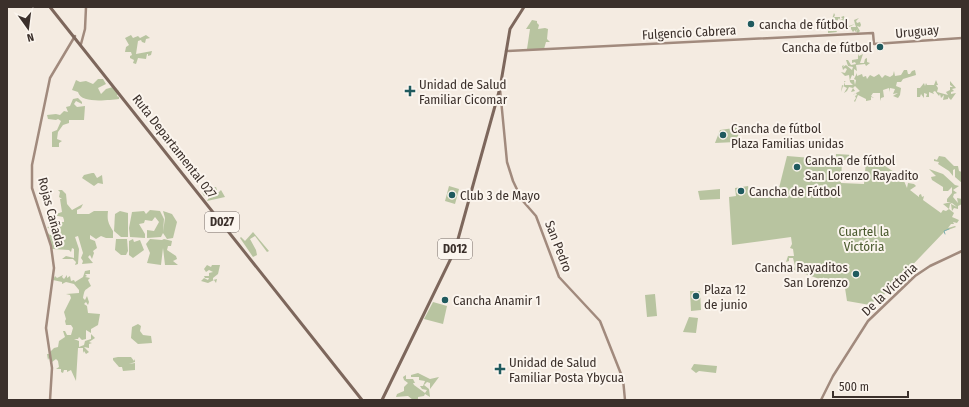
<svg xmlns="http://www.w3.org/2000/svg" width="969" height="407" font-family="'Fira Sans Condensed',sans-serif">
<style>
.green{fill:#b8c4a0}
.lines{fill:none;stroke-linecap:round;stroke-linejoin:round}
.stream{stroke:#7fb0b2;stroke-width:1}
.secondary{stroke:#a18a7d;stroke-width:2.5}
.primary{stroke:#7d675c;stroke-width:3}
.poi-dot{fill:#1f5a5e;stroke:#fbf5ee;stroke-width:1.5}
.labels{text-anchor:middle;stroke-width:4;stroke-linejoin:round;paint-order:stroke}
.shield{fill:#fbf5ee;stroke:#756b66;stroke-width:1}
.shield-label{font-size:12px;font-weight:bold;fill:#3b302b}
.poi-label{font-size:13px;fill:#3b302b;stroke:#fbf5ee;text-anchor:start}
.street-label{font-size:13px;fill:#3b302b;stroke:#fbf5ee}
.park-label{font-size:13px;fill:#4a5a2e;stroke:#fbf5ee}
</style>
<rect width="100%" height="100%" fill="#f4ebe1"/>
<g class="green">
<path d="M834 13 835 15 834 17H840V20L843 19 841 17 844 16 845 20 848 19V21H843L847 25 849 23V26L855 24 854 20 859 18 856 21 857 23 860 22 861 25 860 27 857 26 860 31 858 33 856 32 858 29 855 32V30L853 32 851 29V27H856L855 24 849 27 847 31 843 28 839 29 834 26 837 32 828 33V28H831L827 27V25L831 19 834 22 830 25 832 28 837 23 840 28 843 27 839 25V22L842 23 839 18 837 21 832 19Z"/>
<path d="M532 20 537 21V23L539 25 538 29 545 28 548 29 547 39 550 42H546L544 49H527L530 29H526Z"/>
<path d="M131 35 133 38 138 36 140 38 146 35 150 38 146 39 145 43 142 42 141 40 138 41 136 54 152 51 151 55 148 56V54H147L146 59 138 58 136 64 133 63 134 60 130 58V56L132 55 131 52H125L126 47 129 45 125 38Z"/>
<path d="M858 54 859 56 863 54 860 63H864L865 59 867 58V62L870 63 866 66 865 64 856 65 857 71 854 69V76L852 75 850 80H854L855 85 856 80 854 79 857 73V76L862 74 863 77 866 76 867 79 870 75 874 77 879 74 882 78 885 75 890 77 893 75 894 71 895 76 901 75 904 70H907L908 74H910L912 71 915 70 916 75 903 79 901 82H897L896 86 901 88 900 95 898 98 893 96 898 93 893 94 895 89 890 88V92L889 88 883 90 884 97 881 98 880 101V93H873L871 96 874 98 871 97V100L866 101V99L858 95 855 102 854 101 856 98 855 96 857 95 856 93 853 95 854 94 860 91 855 86 853 88 855 91 851 92 853 88 849 87 847 91 844 93 847 88 843 86 841 92 842 85 844 86V81L846 82H844L845 85H853L850 82 849 75 845 76 841 72 845 73 847 69 845 68 843 70 842 66 844 65 843 67 846 65 852 70 853 67 848 66 846 60H848L851 65 856 64 855 62 852 63V60L858 59Z"/>
<path d="M98 79H103L106 84 98 88 101 94 106 89 113 87 119 91 117 96 119 97V99C108 100 81 104 78 92L72 90 76 80 80 82 86 81 93 84Z"/>
<path d="M936 80 938 85H936L938 88 937 92 948 95 946 92 950 90V87H953L950 85V81L956 88 952 89 954 91 951 92V94L956 93 951 100 948 97V99L943 100 944 95 941 98 940 94 939 96 935 91 933 92 934 94 929 92V97H926L927 94 924 93V98L921 94 920 97H917V88H920L924 83 925 86 926 83 927 85H934Z"/>
<path d="M78 98 82 102V104L76 101 74 104 77 107 85 106 84 120H69V123L63 125 58 132 57 139 62 141 59 143V147H52V132L57 130 61 121 58 119 56 120 48 119 47 115 56 114 60 115 64 111 68 112 66 107 70 106 73 99Z"/>
<path d="M741 127 736 142 715 143 720 130Z"/>
<path d="M836 154 853 155V160H838H842L841 183 864 184 866 161 872 162 873 158 897 174 894 179 904 181 907 188 908 183 914 184 916 186 910 190 919 197V195L921 194 922 197 924 196 923 200 941 213 943 210 946 211 949 209 943 204 951 202H947V199L952 193V187L948 191H943V187L932 180 931 177 936 176 929 169 943 174 955 185 959 186 953 190 957 193 954 194 953 197 958 203 957 198 962 199V204L958 206V209L954 208 952 211 951 204 957 207 952 203 950 204 949 209 954 213 952 217 959 220 957 223 953 222 954 224H951L948 228 955 226 956 227 945 231 879 300H875L870 305 847 301 845 288 794 270 795 266 793 258H789V261L786 262 788 256H794L793 249 790 248 792 244 791 237 732 245 729 197 736 196 735 188 748 186 750 195 778 192 787 156 836 160Z"/>
<path d="M939 156 945 157 954 166H958L959 171 962 172V183L955 177V169L953 170V176L949 171 938 164 939 162 934 161V159L937 160Z"/>
<path d="M92 173H94L97 178 102 175 103 184 98 183 94 186 82 178 84 175Z"/>
<path d="M449 186 459 189 455 204 445 201Z"/>
<path d="M216 187 217 190 215 192H219L221 190 225 197 207 201 210 195 206 194 205 191 204 193 206 195 204 196 202 192 205 189Z"/>
<path d="M720 189V199L700 200 698 191Z"/>
<path d="M58 190H62L66 194 67 204 72 210 83 204 81 208 77 210V214H89L94 211H108C107 220 108 223 113 231V238H106L101 236 96 239 90 235V239L95 241 97 248 93 251 94 253 92 259 90 255 88 257 93 263 82 264 83 261 81 258 83 253 78 236 75 237 79 249 78 264 75 265 76 262 73 259H62L66 256 74 258V249L72 248 71 252 69 250 52 249 47 232 50 235 55 233 47 227 57 226 58 224H56L57 222H64V220L63 217 53 215 62 212 60 199H62L59 197 60 192Z"/>
<path d="M150 210 160 211 164 219 163 232 165 218 163 211 172 214 177 222 173 238 167 239 163 233 161 237 147 238V230L154 231 159 222 155 217 152 221 145 220 144 223 139 224 145 234V238L130 237 129 228 132 212 144 211 146 214Z"/>
<path d="M120 211 128 213V237H121L114 231 115 214Z"/>
<path d="M253 232 269 251 267 252 255 236 250 239 256 250 257 255 253 257 240 238 241 237 245 241Z"/>
<path d="M116 239H127L128 251 126 255H121L115 250Z"/>
<path d="M133 239 134 242 140 240 144 250 133 258 129 255V241Z"/>
<path d="M150 239 162 240 164 239 172 241 171 246H168L167 250 176 256 177 259 173 261 178 265H165L163 248 161 265 147 263 150 253 146 244Z"/>
<path d="M207 265 211 267 212 265H220L218 274 213 278V280L217 279 216 283 214 280 208 283 201 281 204 278 208 280 209 278H205L204 276H209V273L213 272 209 270 206 272 204 269Z"/>
<path d="M90 270V274H85L87 276 85 277 90 278 88 280 91 286C84 291 85 289 83 298L85 300 87 296 89 302 88 305 86 302 84 304 87 306 88 313 100 314 98 325 91 329V333L86 330V339L82 340 79 337 78 339H74L79 341V347L84 345 85 341 91 339V334L95 338 89 342 92 343 89 344V348L84 347 89 352 86 354 84 351 83 353V348H78L76 381 71 370 67 372V370H64L63 373 61 372V369H56L59 367 58 361 56 359 52 362 49 358 48 360 47 354H49V347L50 352 54 348 58 347 59 341 65 337 63 331H65L67 335H71L73 328 71 325H66L65 321 66 319 64 312 71 298 70 295 66 294 79 293V290L74 284 66 282 62 284V282L53 280 55 276 57 278 63 275 62 277 64 279 67 275V278L70 276 71 281 74 280 75 282 83 277 85 271Z"/>
<path d="M690 291H700L701 310 691 311Z"/>
<path d="M655 294 657 316 647 317 645 295Z"/>
<path d="M433 302 447 306 443 324 424 319Z"/>
<path d="M689 317 698 318 696 333 683 332Z"/>
<path d="M138 324 141 326 140 331 143 335 151 336 152 343 138 344 131 338 132 327Z"/>
<path d="M118 357H131L134 361 135 359V362L129 364 135 363V370L123 371 122 367H119L113 360V358Z"/>
<path d="M694 364 717 366 716 373 699 371 696 373 691 369Z"/>
<path d="M418 373 430 379 439 377 430 389V383L427 382 424 385 429 389 430 397 425 394 424 396 418 397V400H413L408 396 396 397 397 394 404 391V387L408 383 404 380 403 377 406 375V379H413L415 383H413L414 385 425 393 427 390 422 389 420 386H423L425 381 419 380V377H411V375Z"/>
</g>
<g class="lines">
<path class="stream" d="M945 234 944 231 949 229"/>
<g class="secondary">
<path d="M81 44 85 29 86 7"/>
<path d="M506 51 873 33 874 44 962 38"/>
<path d="M500 89 507 162 513 181 522 200 536 216 559 277 600 321 623 379 625 400"/>
<path d="M50 400 52 368 46 328 54 268 51 246 32 188V165L50 78 75 36"/>
<path d="M821 400 833 376 868 321 915 276 930 266 962 251"/>
</g>
<g class="primary">
<path d="M50 7 362 400"/>
<path d="M382 400 455 250 500 88 510 29 524 7"/>
</g>
</g>
<g class="poi-dot">
<circle cx="751" cy="24" r="4"/>
<circle cx="880" cy="47" r="4"/>
<path d="M408 85h4v4h4v4h-4v4h-4v-4h-4v-4h4z"/>
<circle cx="723" cy="135" r="4"/>
<circle cx="797" cy="167" r="4"/>
<circle cx="741" cy="191" r="4"/>
<circle cx="452" cy="195" r="4"/>
<circle cx="856" cy="274" r="4"/>
<circle cx="696" cy="296" r="4"/>
<circle cx="445" cy="300" r="4"/>
<path d="M498 363h4v4h4v4h-4v4h-4v-4h-4v-4h4z"/>
</g>
<g class="labels">
<g class="shield">
<rect x="205" y="212" width="34" height="20" rx="3"/>
<rect x="438" y="239" width="34" height="20" rx="3"/>
</g>
<g class="shield-label">
<text x="222" y="226">D027</text>
<text x="455" y="253">D012</text>
</g>
<g class="poi-label">
<text x="759" y="29">cancha de fútbol</text>
<text x="872" y="52" text-anchor="end">Cancha de fútbol</text>
<text x="419" y="89">Unidad de Salud<tspan x="419" dy="15">Familiar Cicomar</tspan></text>
<text x="731" y="133">Cancha de fútbol<tspan x="731" dy="15">Plaza Familias unidas</tspan></text>
<text x="805" y="165">Cancha de fútbol<tspan x="805" dy="15">San Lorenzo Rayadito</tspan></text>
<text x="749" y="196">Cancha de Fútbol</text>
<text x="460" y="200">Club 3 de Mayo</text>
<text x="848" y="272" text-anchor="end">Cancha Rayaditos<tspan x="848" dy="15">San Lorenzo</tspan></text>
<text x="704" y="294">Plaza 12<tspan x="704" dy="15">de junio</tspan></text>
<text x="453" y="305">Cancha Anamir 1</text>
<text x="509" y="367">Unidad de Salud<tspan x="509" dy="15">Familiar Posta Ybycua</tspan></text>
</g>
<g class="street-label">
<text transform="translate(917 31) rotate(-5)" y="5">Uruguay</text>
<text transform="translate(689 32) rotate(-3)" y="5">Fulgencio Cabrera</text>
<text transform="translate(175 146) rotate(52)" y="5">Ruta Departamental 027</text>
<text transform="translate(52 212) rotate(75)" y="5">Rojas Cañada</text>
<text transform="translate(559 246) rotate(69)" y="5">San Pedro</text>
<text transform="translate(889 289) rotate(-43)" y="5">De la Victoria</text>
</g>
<g class="park-label">
<text x="864" y="236">Cuartel la<tspan x="864" dy="15">Victória</tspan></text>
</g>
</g>
<rect width="969" height="407" fill="none" stroke="#3b302b" stroke-width="16"/>
<g transform="translate(28 28) rotate(166)" stroke="#fbf5ee" stroke-width="3" paint-order="stroke">
<path d="M0-3L7 15L0 10L-7 15Z" fill="#3b302b"/>
<text y="-6" font-size="11" font-weight="bold" text-anchor="middle" fill="#3b302b">N</text>
</g>
<path d="M833 391v6h75v-6" fill="none" stroke="#3b302b" stroke-width="2"/>
<text x="839" y="391" font-size="12" fill="#3b302b" stroke="#fbf5ee" stroke-width="3" paint-order="stroke">500 m</text>
</svg>
